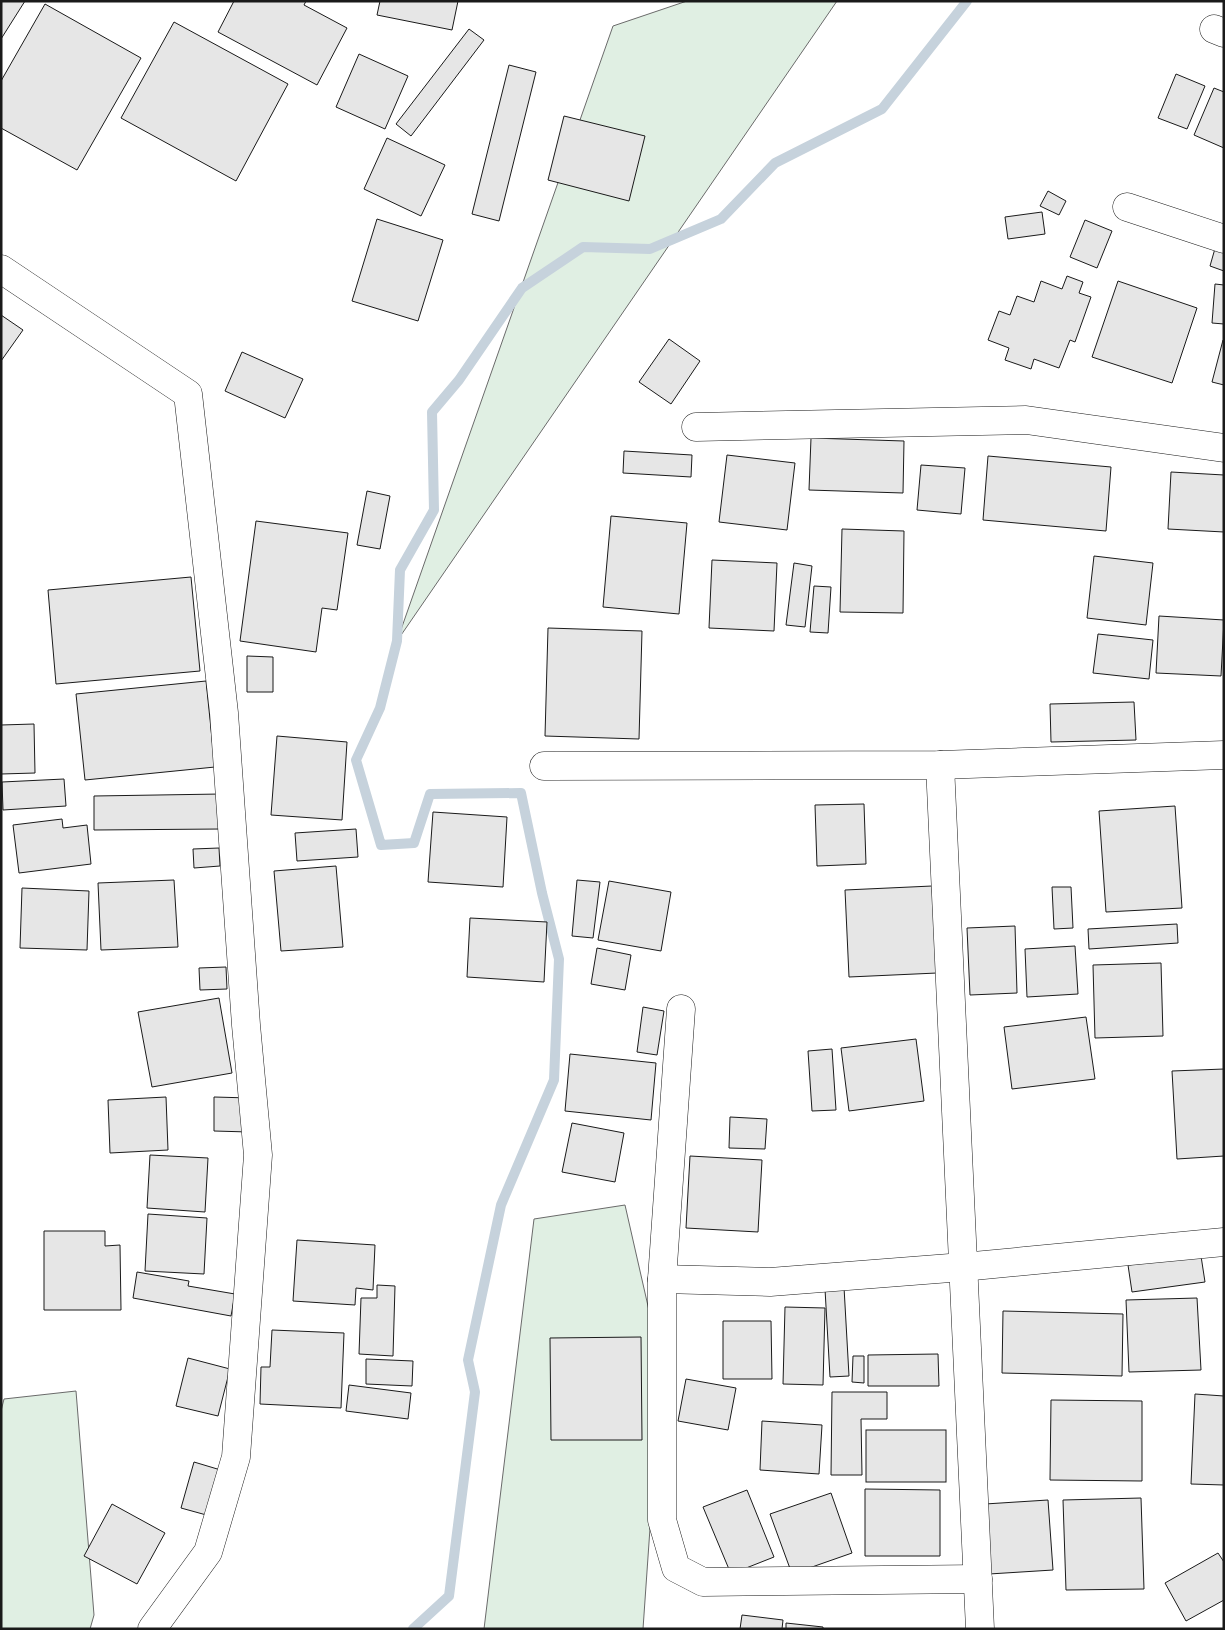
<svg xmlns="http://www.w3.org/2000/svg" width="1225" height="1630" font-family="'IBM Plex Sans',sans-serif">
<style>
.green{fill:#e0efe3;stroke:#6a6a6a}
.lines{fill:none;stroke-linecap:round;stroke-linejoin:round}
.stream{stroke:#c6d2dc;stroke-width:10}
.building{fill:#e6e6e6;stroke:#1a1a1a}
.minor-casing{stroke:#1a1a1a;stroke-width:29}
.minor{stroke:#fff;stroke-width:28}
</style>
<rect width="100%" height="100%" fill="#fff"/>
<g class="green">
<path d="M687 1H837L397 641 613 26Z"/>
<path d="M625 1205 653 1328 656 1442 643 1629H484L534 1219Z"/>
<path d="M76 1391 94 1615 90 1629H1V1411L4 1399Z"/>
</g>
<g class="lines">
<path class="stream" d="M413 1629 449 1596 475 1392 468 1360 501 1205 554 1080 559 959 542 893 521 793 430 794 414 843 381 845 356 760 380 708 397 641 400 570 434 510 432 412 459 380 522 288 583 247 650 249 721 219 775 163 882 109 967 1"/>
</g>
<g class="building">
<path d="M1 1H25L1 39Z"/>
<path d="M234 1H306L304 5 347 28 317 85 218 32Z"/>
<path d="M380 1H458L452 30 377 15Z"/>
<path d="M45 4 141 58 77 170 1 128V81Z"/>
<path d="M174 22 288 84 236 181 121 118Z"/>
<path d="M469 29 484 40 411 136 396 124Z"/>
<path d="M359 54 408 76 385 129 336 107Z"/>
<path d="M509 65 536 72 499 221 472 214Z"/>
<path d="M1176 74 1205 86 1187 129 1158 118Z"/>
<path d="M1214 88 1224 92V148L1194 135Z"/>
<path d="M564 116 645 136 629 201 548 180Z"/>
<path d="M387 138 445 165 421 216 364 189Z"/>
<path d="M1048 191 1066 201 1059 215 1040 206Z"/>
<path d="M1042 212 1045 234 1008 239 1005 217Z"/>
<path d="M377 219 443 240 418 321 352 301Z"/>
<path d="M1085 220 1112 231 1097 268 1070 257Z"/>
<path d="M1216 245 1224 247V271L1210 266Z"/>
<path d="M1067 276 1083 282 1079 293 1091 297 1075 342 1070 340 1059 368 1034 359 1031 369 1005 360 1009 348 988 340 999 311 1010 315 1017 296 1034 302 1041 281 1062 289Z"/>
<path d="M1118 281 1197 308 1172 383 1092 357Z"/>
<path d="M1215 284 1224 285V324L1212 323Z"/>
<path d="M1 315 23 330 1 361Z"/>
<path d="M669 339 700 361 671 404 639 382Z"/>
<path d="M1223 340H1224V385L1212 382Z"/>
<path d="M242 352 303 379 285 418 225 391Z"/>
<path d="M811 438 904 441 903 493 809 490Z"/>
<path d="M624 451 692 455 691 477 623 473Z"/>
<path d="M727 455 795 463 787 530 719 522Z"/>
<path d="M988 456 1111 467 1106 531 983 520Z"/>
<path d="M921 465 965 468 961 514 917 510Z"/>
<path d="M1171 472 1224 475V532L1168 529Z"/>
<path d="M367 491 390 496 380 549 357 545Z"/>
<path d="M611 516 687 523 679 614 603 607Z"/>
<path d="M256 521 348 533 337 610 322 608 316 652 240 641Z"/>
<path d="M842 529 904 531 903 613 840 612Z"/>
<path d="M1094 556 1153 563 1146 625 1087 618Z"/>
<path d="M712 560 777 563 774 631 709 628Z"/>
<path d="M794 563 812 566 805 627 786 625Z"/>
<path d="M191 577 200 671 56 684 48 590Z"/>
<path d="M814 586 831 587 828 633 810 632Z"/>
<path d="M1159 616 1224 620 1221 676 1156 673Z"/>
<path d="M548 628 642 631 639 739 545 736Z"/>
<path d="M1098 634 1153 640 1149 679 1093 673Z"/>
<path d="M247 656 273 657V692H247Z"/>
<path d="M206 681 215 767 85 780 76 694Z"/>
<path d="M1134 702 1136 740 1051 742 1050 704Z"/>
<path d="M34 724 35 773 1 774V725Z"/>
<path d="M277 736 347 742 342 820 271 815Z"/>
<path d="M64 779 66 806 3 810 2 782Z"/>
<path d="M221 794V829L94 830V796Z"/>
<path d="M864 804 866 864 817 866 815 805Z"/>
<path d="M1175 806 1182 908 1106 912 1099 811Z"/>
<path d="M433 812 507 817 503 887 428 882Z"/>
<path d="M62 819 63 828 87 825 91 864 19 873 13 825Z"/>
<path d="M356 829 358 857 297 861 295 833Z"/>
<path d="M219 848 220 866 194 868 193 849Z"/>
<path d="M336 866 343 947 281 951 274 871Z"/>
<path d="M174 880 178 947 101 950 98 883Z"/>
<path d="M577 880 600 882 593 938 572 936Z"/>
<path d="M609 881 671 892 661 951 598 940Z"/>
<path d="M932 886 937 973 849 977 845 890Z"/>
<path d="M1052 887H1071L1073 928 1054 929Z"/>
<path d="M22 888 89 891 87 950 20 948Z"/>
<path d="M470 918 547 922 544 982 467 977Z"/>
<path d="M1177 924 1178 943 1089 949 1088 929Z"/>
<path d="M1015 926 1017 993 970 995 967 928Z"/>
<path d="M1075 946 1078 994 1027 997 1025 949Z"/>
<path d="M597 948 631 955 625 990 591 984Z"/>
<path d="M1161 963 1163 1036 1095 1038 1093 965Z"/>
<path d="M226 967 227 989 200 990 199 968Z"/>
<path d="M219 998 232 1073 152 1087 138 1012Z"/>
<path d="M643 1007 664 1011 657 1055 637 1052Z"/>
<path d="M1086 1017 1095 1079 1012 1089 1004 1027Z"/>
<path d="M916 1039 924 1101 849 1111 841 1048Z"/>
<path d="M832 1049 836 1110 812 1111 808 1051Z"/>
<path d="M570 1054 656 1063 651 1120 565 1111Z"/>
<path d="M1224 1069V1156L1177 1159 1172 1071Z"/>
<path d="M166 1097 168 1150 110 1153 108 1100Z"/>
<path d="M214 1097 250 1098 249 1132 214 1131Z"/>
<path d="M730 1117 767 1119 765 1149 729 1148Z"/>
<path d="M572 1123 624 1133 615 1182 562 1172Z"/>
<path d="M150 1155 208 1158 205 1212 147 1208Z"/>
<path d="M690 1156 762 1160 758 1232 686 1228Z"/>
<path d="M148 1214 207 1218 204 1274 145 1271Z"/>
<path d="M44 1231H105V1246L120 1245 121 1310H44Z"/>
<path d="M297 1240 375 1245 373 1290 356 1288 355 1305 293 1301Z"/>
<path d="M1201 1256 1205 1282 1132 1292 1128 1265Z"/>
<path d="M137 1272 189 1281 188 1286 235 1294 231 1316 133 1298Z"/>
<path d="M377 1285 395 1286 393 1356 359 1354 361 1298H377Z"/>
<path d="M844 1287 849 1376 830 1377 825 1289Z"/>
<path d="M1197 1298 1201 1370 1129 1372 1126 1300Z"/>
<path d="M785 1307 825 1308 823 1385 783 1384Z"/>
<path d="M1003 1311 1123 1314 1122 1376 1002 1373Z"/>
<path d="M723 1321H771L772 1379H723Z"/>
<path d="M272 1330 344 1333 341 1408 260 1404 261 1367H270Z"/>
<path d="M641 1337 642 1440H551L550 1338Z"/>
<path d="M938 1354 939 1386H868V1355Z"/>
<path d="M853 1356H864V1383L852 1382Z"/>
<path d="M188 1358 230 1369 218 1416 176 1406Z"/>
<path d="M366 1359 413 1361 412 1386 366 1384Z"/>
<path d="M686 1379 736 1388 728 1430 678 1421Z"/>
<path d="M349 1385 411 1393 408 1419 346 1411Z"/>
<path d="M832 1392H887V1419H861L862 1475H831Z"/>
<path d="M1195 1394 1224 1396V1485L1191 1484Z"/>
<path d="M1051 1400 1142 1401V1481L1050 1480Z"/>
<path d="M762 1421 822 1425 819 1474 760 1470Z"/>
<rect x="866" y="1430" width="80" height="52"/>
<path d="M194 1462 224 1471 210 1516 181 1508Z"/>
<path d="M865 1489 940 1490V1556H865Z"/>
<path d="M747 1490 774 1557 731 1574 703 1507Z"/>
<path d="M831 1493 852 1553 792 1574 770 1514Z"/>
<path d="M1141 1498 1144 1589 1066 1590 1063 1500Z"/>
<path d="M1048 1500 1053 1570 989 1574 985 1504Z"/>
<path d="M112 1504 165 1533 137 1584 84 1556Z"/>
<path d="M1218 1553 1224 1562V1600L1186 1621 1165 1583Z"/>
<path d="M742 1615 783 1620 782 1629H740Z"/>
<path d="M786 1623 823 1627V1629H786Z"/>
</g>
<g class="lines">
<defs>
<g id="minor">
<path d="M1214 29 1224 33"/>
<path d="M1127 207 1224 239"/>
<path d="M1 269 188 394 224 713 246 1025 258 1155 236 1457 208 1552 152 1629"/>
<path d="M696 427 1026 420 1224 448"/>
<path d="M940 765 980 1629"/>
<path d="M544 766 940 765 1224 755"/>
<path d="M681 1009 662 1279V1520L676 1568 703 1582 978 1579"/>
<path d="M662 1279 770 1282 963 1267 1224 1242"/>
</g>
</defs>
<use href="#minor" class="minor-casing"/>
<use href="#minor" class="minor"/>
</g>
<rect width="1225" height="1630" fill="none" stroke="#1a1a1a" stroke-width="5"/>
</svg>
